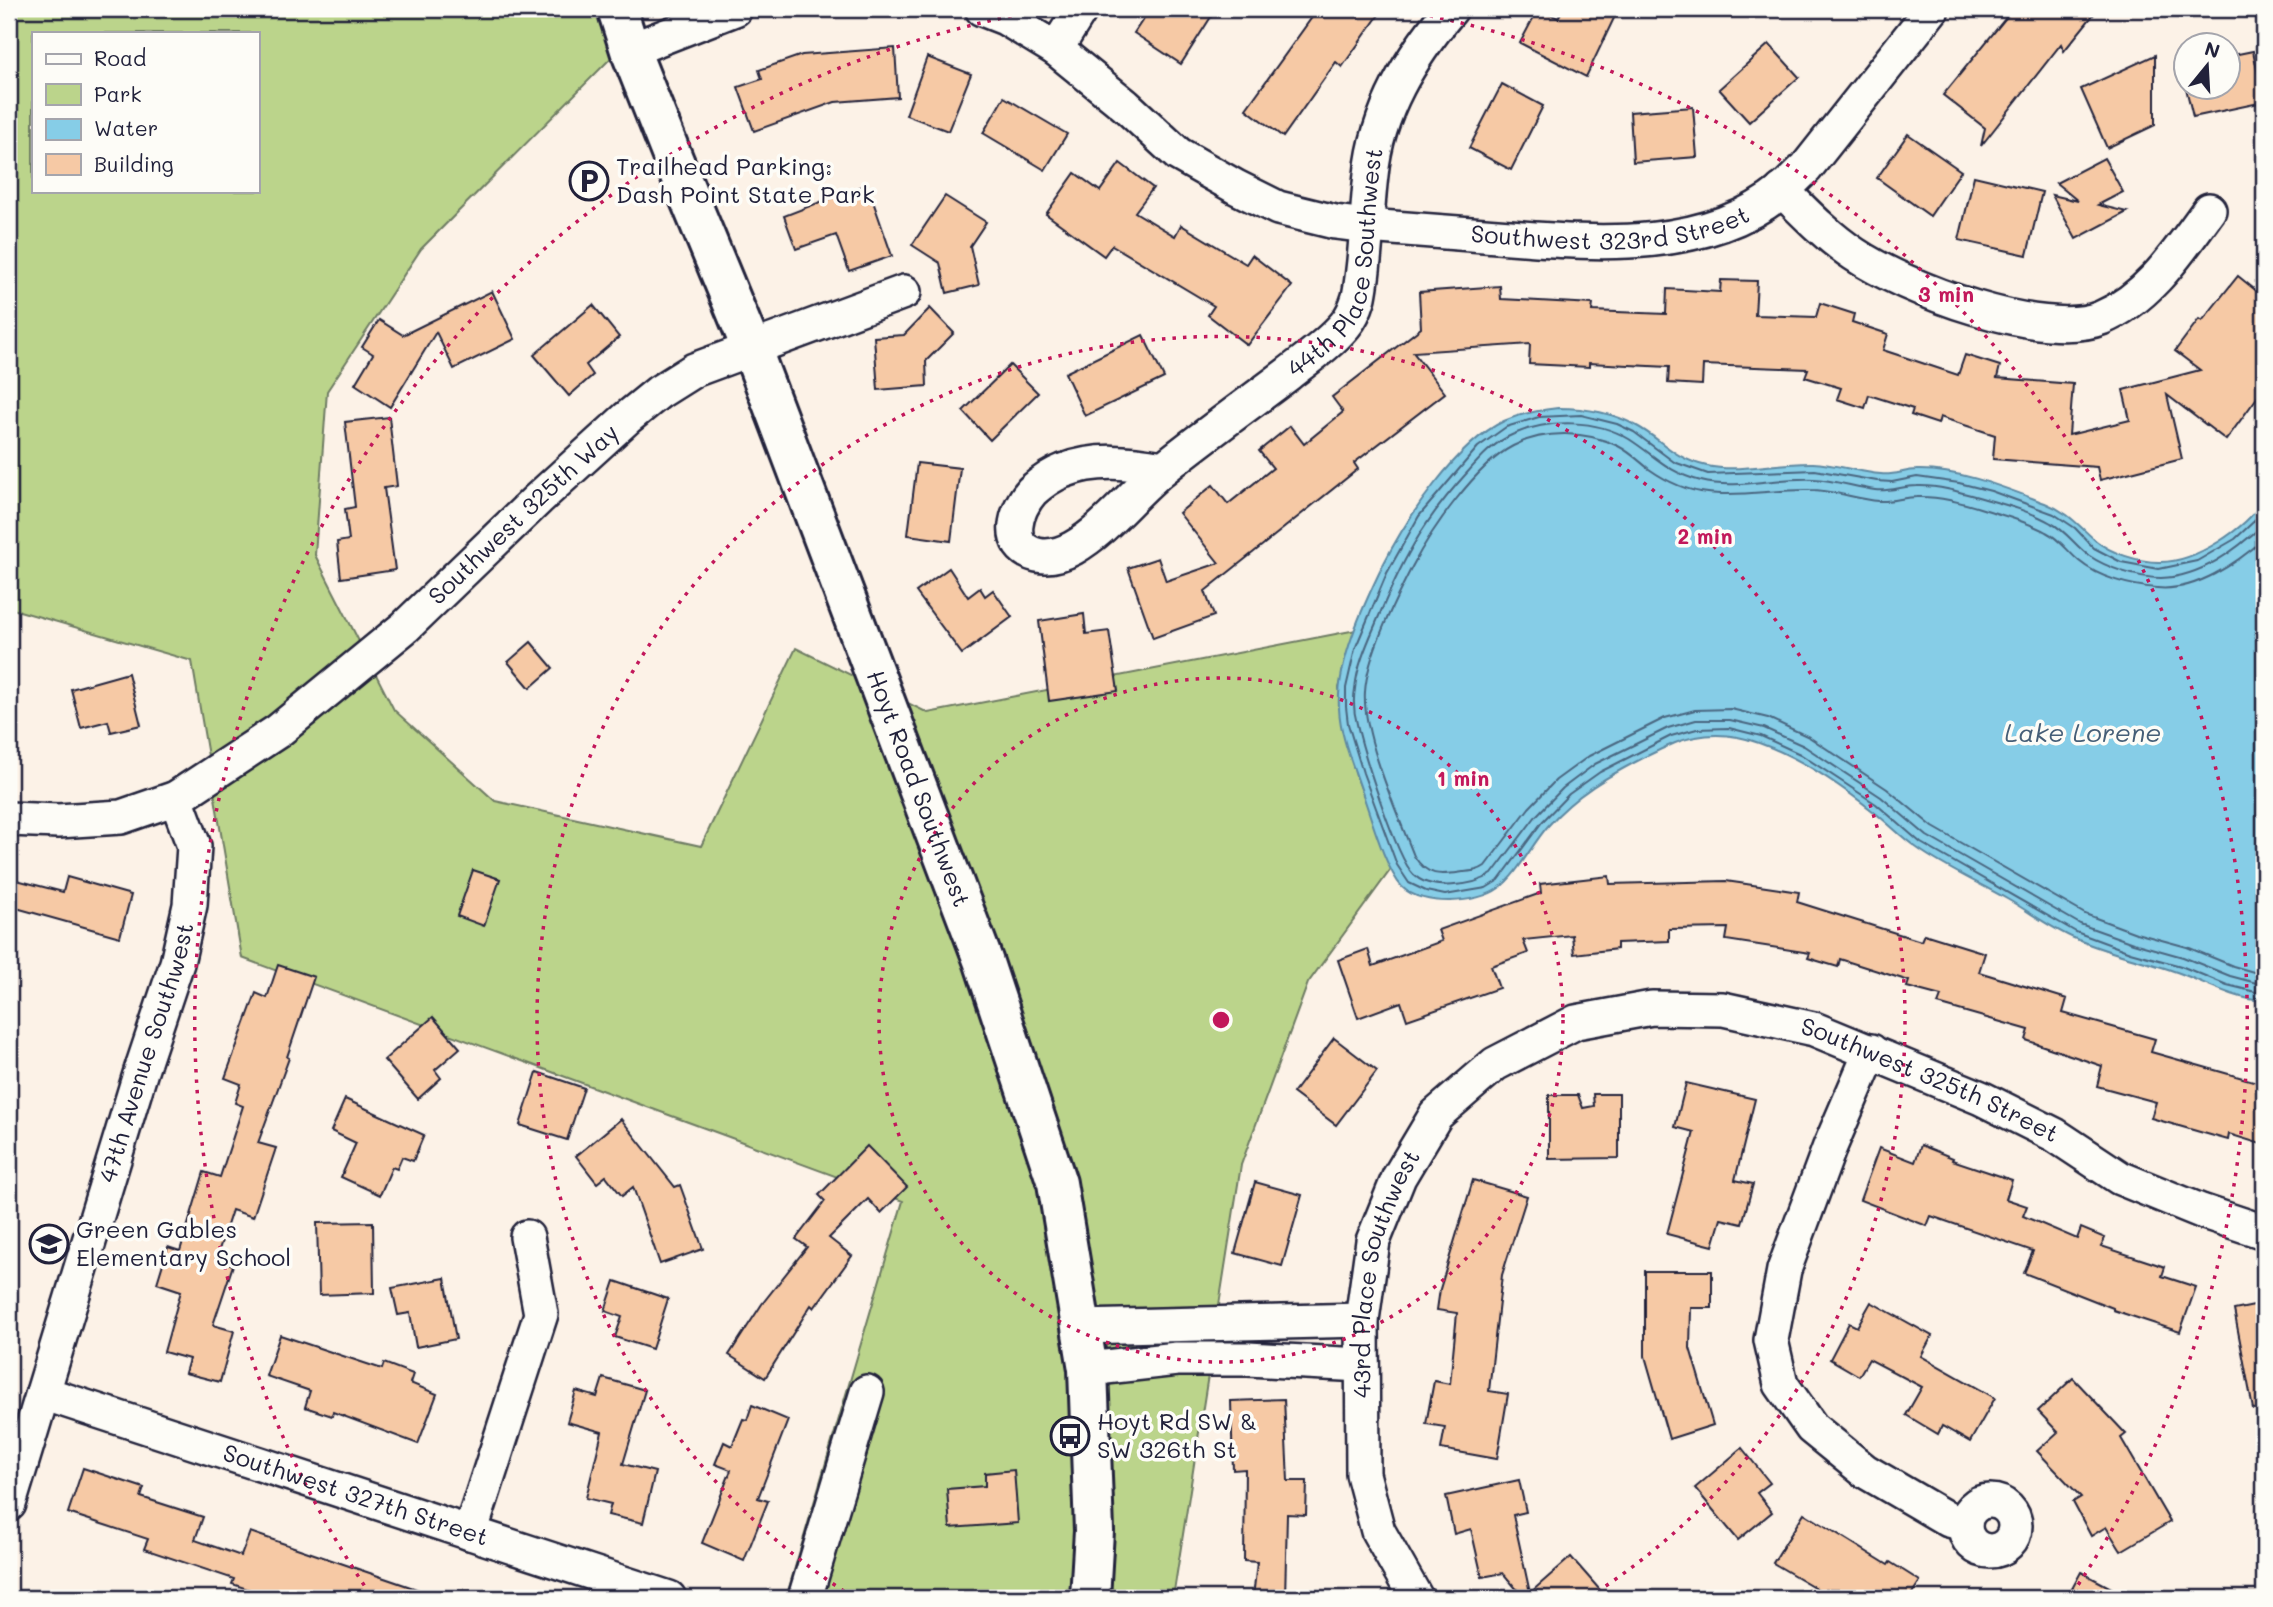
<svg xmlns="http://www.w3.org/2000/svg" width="2273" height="1607" font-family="Mali,sans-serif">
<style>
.green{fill:#bbd48b;stroke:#6e7b63;stroke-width:2;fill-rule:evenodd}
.water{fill:#86cde7;stroke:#5e89a2;stroke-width:2}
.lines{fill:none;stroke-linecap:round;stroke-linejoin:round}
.shore{stroke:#4a6680;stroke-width:2}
.building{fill:#f6c9a5;stroke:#22223b;stroke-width:2}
.minor-casing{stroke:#22223b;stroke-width:38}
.major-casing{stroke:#22223b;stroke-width:44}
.minor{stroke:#fdfcf7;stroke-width:33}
.major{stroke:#fdfcf7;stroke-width:38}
.ring{fill:none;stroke:#c2185b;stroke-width:3.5;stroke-dasharray:3.5 7}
.labels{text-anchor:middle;stroke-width:7;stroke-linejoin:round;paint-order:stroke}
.poi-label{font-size:24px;fill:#22223b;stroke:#fdfcf7;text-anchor:start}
.street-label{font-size:24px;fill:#22223b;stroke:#fdfcf7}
.water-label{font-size:26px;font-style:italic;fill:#455e77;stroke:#fdfcf7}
.centre{fill:#c2185b;stroke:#fdfcf7;stroke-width:3.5}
.ring-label{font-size:21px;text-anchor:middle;font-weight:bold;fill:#c2185b;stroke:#fdfcf7;stroke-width:7;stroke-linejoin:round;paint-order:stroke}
</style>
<rect width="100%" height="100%" fill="#fcf2e7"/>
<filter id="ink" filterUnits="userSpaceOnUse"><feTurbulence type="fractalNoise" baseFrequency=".0143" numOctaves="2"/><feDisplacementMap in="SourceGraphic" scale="14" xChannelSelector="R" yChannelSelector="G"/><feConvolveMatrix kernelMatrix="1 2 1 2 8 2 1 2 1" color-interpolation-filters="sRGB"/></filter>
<g filter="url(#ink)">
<path class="green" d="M9 9H598L612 57 421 249 327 391 315 555 394 710 495 801 701 846 796 648 928 713 1356 630 1339 688 1356 775 1391 869 1308 983 1241 1165 1173 1598H786L903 1201 242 958 192 661 9 608ZM33 33H257V191H33Z"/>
<path class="water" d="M1558 408C1585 408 1611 412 1635 425 1662 439 1673 459 1707 466 1741 473 1779 462 1813 463 1836 464 1858 472 1881 474 1893 476 1905 470 1917 470 1960 469 2005 488 2045 503 2068 512 2077 524 2095 540 2110 553 2139 562 2159 562 2195 563 2247 528 2264 499V1001C2235 999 2208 984 2182 974 2147 961 2110 954 2076 939 2052 929 2030 912 2007 899 1977 882 1945 868 1917 848 1902 838 1889 824 1874 812 1840 785 1800 757 1759 743 1740 736 1717 733 1696 737 1678 740 1662 749 1645 757 1608 776 1576 794 1548 826 1532 844 1518 874 1499 888 1478 904 1422 907 1402 887 1385 868 1371 817 1362 792 1353 765 1340 736 1339 708 1336 664 1364 604 1383 565 1406 519 1457 443 1504 421 1522 413 1540 410 1558 408Z"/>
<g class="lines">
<g class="shore">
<path d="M2264 512 2235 539 2197 561 2159 569 2121 562 2094 548 2075 528 2054 514 1991 491 1959 483 1917 477 1892 482 1877 481 1815 470 1708 474 1674 462 1634 432 1617 424 1581 415 1539 417 1506 427 1478 447 1419 516 1387 573 1355 649 1346 688V707L1348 724 1363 773 1397 865 1409 883 1426 891 1445 895 1486 888 1499 880 1542 822 1569 794 1600 772 1671 736 1697 729 1729 728 1761 736 1800 754 1876 804 1921 843 2076 932 2130 952 2181 966 2227 985 2264 994"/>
<path d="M2264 524C2236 550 2201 577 2161 578 2137 578 2107 568 2088 555 2075 545 2066 531 2051 523 2032 512 2007 505 1985 499 1964 493 1939 485 1917 486 1902 486 1890 492 1875 490 1854 487 1834 480 1813 479 1777 477 1737 490 1701 481 1667 472 1657 457 1629 439 1596 419 1549 419 1514 434 1494 442 1480 458 1466 474 1422 522 1401 563 1376 623 1367 644 1357 666 1355 689 1353 700 1354 713 1357 724 1363 752 1396 856 1413 874 1430 892 1474 886 1492 874L1536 816 1563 788 1595 764 1668 728 1696 720H1730L1764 728 1804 746 1881 797 1927 836 2080 924 2133 943 2183 957 2230 976 2264 985"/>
<path d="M2264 539C2237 563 2195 592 2157 588 2131 586 2099 578 2079 561 2067 551 2060 539 2046 532 2028 522 2005 516 1986 510 1965 503 1939 496 1917 497 1904 497 1893 502 1879 501 1856 499 1833 490 1810 490 1776 489 1742 497 1708 493 1687 491 1666 481 1649 469 1639 461 1630 452 1618 446 1587 431 1545 429 1513 446 1476 465 1431 530 1412 567 1395 600 1367 656 1365 692 1362 735 1398 815 1414 856 1428 878 1441 875 1463 872 1472 871 1478 871 1485 866L1529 808 1556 780 1589 756 1665 718 1695 710 1731 709 1768 718 1809 737 1887 789 1933 827 2085 914 2136 933 2187 947 2233 966 2264 975"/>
</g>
</g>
<g class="building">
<path d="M1150 9H1216L1181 64 1134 33Z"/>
<path d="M1318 9H1383L1342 67 1336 62 1283 137 1246 109Z"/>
<path d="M1538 9 1558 18 1563 9H1601L1615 16 1586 77 1520 43Z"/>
<path d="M2013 9H2098L2064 51 2061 44 1981 146 1985 128 1943 95Z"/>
<path d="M1769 44 1799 77 1749 122 1719 89Z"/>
<path d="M895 48 898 97 835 102 754 131 738 87 762 79 759 70 802 55Z"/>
<path d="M2253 51 2264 102 2193 117 2186 88H2228V56Z"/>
<path d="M2155 55V125L2107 148 2081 89Z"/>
<path d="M927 57 971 74 948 131 906 115Z"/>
<path d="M1502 84 1543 106 1511 170 1469 148Z"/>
<path d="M1004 97 1067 134 1045 170 983 133Z"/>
<path d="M1693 107 1697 157 1633 162 1630 112Z"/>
<path d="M1908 134 1961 171 1930 216 1877 178Z"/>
<path d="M2104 158 2123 192 2098 205 2127 212 2076 239 2052 195 2078 201 2056 183Z"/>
<path d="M1120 163 1153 188 1135 212 1175 236 1181 225 1246 264 1252 255 1292 286 1247 345 1208 315 1214 306 1112 245 1104 256 1046 214 1075 173 1100 191Z"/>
<path d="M1974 176 2042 192 2027 255 1959 240Z"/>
<path d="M867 184 892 256 849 271 836 235 796 249 784 216Z"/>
<path d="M945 196 986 222 970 246 979 285 947 293 940 263 912 245Z"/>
<path d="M2238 276 2264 297V388L2226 440 2167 395 2182 459 2100 480 2097 467 1993 459 1995 435 1940 417 1938 424 1911 415 1913 409 1869 395 1865 408 1837 399 1841 388 1805 377 1808 369 1703 365 1702 385 1668 383 1669 367 1589 363V367L1529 364 1530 344 1413 352 1445 393 1354 463 1358 469 1205 591 1214 616 1153 638 1128 568 1158 558 1166 581 1219 563 1179 513 1213 485 1228 504 1273 468 1259 451 1290 426 1304 444 1343 412 1332 397 1421 328 1419 292 1500 286 1501 299 1593 304 1592 311 1666 314 1667 289 1720 292 1721 280 1757 281 1755 315 1816 317 1820 303 1854 314 1852 322 1888 334 1883 350 1958 375 1965 355 2000 366 1997 378 2073 384 2069 435 2130 420 2123 390 2200 370 2175 351 2199 319 2202 321Z"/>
<path d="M492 291 515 339 454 369 436 332 390 407 355 384 373 354 362 347 379 320 403 335Z"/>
<path d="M593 305 619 337 586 365 593 375 569 396 534 355Z"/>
<path d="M930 308 954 333 926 361 927 386 878 390 874 337 904 335Z"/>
<path d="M1143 335 1164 378 1085 416 1065 373Z"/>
<path d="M1010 365 1038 393 990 440 963 411Z"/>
<path d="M389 417 397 486 384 488 395 570 341 578 337 542 349 540 345 509 355 507 345 422Z"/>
<path d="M917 463 960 468 951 541 908 535Z"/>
<path d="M949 568 968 597 980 588 985 596 993 590 1012 617 962 654 916 592Z"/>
<path d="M1084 614 1086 634 1109 631 1118 691 1049 701 1039 621Z"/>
<path d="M531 642 553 668 530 688 508 662Z"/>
<path d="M128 673 141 725 111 732 108 721 81 728 71 689Z"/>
<path d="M473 870 500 879 484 926 457 916Z"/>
<path d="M1609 876 1610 884 1726 881 1799 892 1797 902 1921 941 1924 934 1985 953 1979 972 2067 999 2063 1013 2155 1039 2151 1052 2264 1084V1145L2229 1134 2228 1140 2151 1118 2156 1102 2097 1086 2102 1066 2026 1040 2029 1030 1938 1004 1941 996 1907 987 1909 981 1840 959 1838 967 1808 958 1810 953 1726 940 1728 928 1669 929V941L1617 943V949L1574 954 1572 935 1523 940 1528 953 1491 966 1499 988 1407 1020 1401 1002 1358 1018 1338 960 1368 949 1373 966 1442 941 1438 930 1541 893 1540 884Z"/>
<path d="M67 877 131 895 120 937 9 906V878L63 892Z"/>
<path d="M278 965 314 977 287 1057 289 1058 258 1143 276 1148 253 1217 232 1210 216 1259 233 1265 213 1325 234 1331 220 1382 185 1373 189 1359 164 1352 181 1291 157 1283 168 1247 180 1251 204 1172 220 1177 243 1106 235 1103 241 1084 225 1078 256 993 267 998Z"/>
<path d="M433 1017 460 1048 435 1070 441 1078 418 1099 384 1060Z"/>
<path d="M1334 1038 1377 1071 1336 1125 1293 1093Z"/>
<path d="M537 1072 584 1088 567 1140 520 1125Z"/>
<path d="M1686 1083 1755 1099 1735 1180 1753 1184 1742 1224 1721 1219 1713 1246 1667 1234 1694 1132 1675 1127Z"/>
<path d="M1593 1094H1619V1158L1549 1159V1095H1578L1583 1108 1594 1106Z"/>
<path d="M345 1099 424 1135 413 1161 402 1157 397 1169 392 1167 380 1195 341 1177 356 1143 331 1131Z"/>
<path d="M621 1119 675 1187 680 1185 703 1249 660 1264 633 1187 622 1196 606 1176 597 1183 576 1156Z"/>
<path d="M1921 1145 1953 1158 1952 1160 2012 1180 2006 1199 2027 1206 2023 1216 2077 1239 2081 1228 2105 1238 2101 1246 2165 1267 2162 1276 2196 1287 2180 1332 2113 1310V1308L2024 1273 2033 1251 1931 1216 1927 1226 1860 1200 1879 1148 1915 1162Z"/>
<path d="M867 1146 907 1187 881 1213 868 1199 829 1238 852 1256 814 1308 811 1305 765 1378 729 1355 762 1304 807 1247 796 1239 825 1201 819 1195Z"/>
<path d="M1473 1180 1527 1196 1502 1275 1489 1391 1508 1394 1497 1459 1441 1449 1445 1427 1426 1424 1434 1381 1450 1384 1457 1313 1437 1310 1440 1289Z"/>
<path d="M1255 1182 1302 1195 1282 1266 1235 1253Z"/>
<path d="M373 1222 374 1293 319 1295 317 1223Z"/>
<path d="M1645 1271H1712V1308H1691L1690 1348 1713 1425 1669 1439 1645 1356Z"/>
<path d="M445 1278 456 1339 416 1347 410 1313 398 1315 392 1288Z"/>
<path d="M615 1281 668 1299 652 1349 615 1337 622 1317 605 1311Z"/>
<path d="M1871 1302 1932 1336 1921 1356 1995 1398 1970 1442 1942 1426 1938 1434 1906 1415 1922 1387 1869 1359 1859 1376 1830 1359 1849 1323 1857 1327Z"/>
<path d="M2264 1304V1408L2253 1409 2234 1310Z"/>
<path d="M280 1335 382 1369 384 1363 413 1374 410 1383 437 1394 418 1444 333 1412 332 1416 305 1407 310 1391 266 1376Z"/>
<path d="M603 1378 645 1390 623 1464 655 1472 643 1523 608 1515 611 1504 586 1498 602 1432 567 1422 576 1391 597 1397Z"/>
<path d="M2073 1378 2126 1434 2121 1438 2170 1522 2121 1551 2106 1527 2091 1536 2073 1502 2081 1497 2037 1451 2058 1432 2038 1411Z"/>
<path d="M1284 1399 1288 1481H1307L1306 1515 1287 1514 1285 1598H1253L1257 1562 1244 1561 1245 1469 1233 1470 1231 1401Z"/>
<path d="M752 1405 788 1420 758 1498 768 1501 744 1561 702 1543 731 1470 715 1464 724 1442 732 1446 743 1419 747 1420Z"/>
<path d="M1742 1448 1770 1483 1757 1493 1772 1512 1738 1540 1695 1488Z"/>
<path d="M83 1468 144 1488 141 1497 203 1517 195 1540 241 1556 250 1532 431 1594 430 1598H275L232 1584 234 1579 144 1549 148 1539 68 1513Z"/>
<path d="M1014 1470 1018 1523 950 1528 947 1489 985 1486V1473Z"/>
<path d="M1519 1480 1526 1512 1513 1515 1530 1593 1571 1557 1607 1598H1524L1503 1573 1482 1577 1471 1529 1454 1534 1446 1496Z"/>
<path d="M1804 1513 1888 1565 1890 1562 1920 1581 1909 1598H1833L1773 1563Z"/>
<path d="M2081 1572 2130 1598H2067Z"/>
</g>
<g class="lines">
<defs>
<g id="minor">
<path id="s1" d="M982 9 1005 18 1056 49 1125 105 1178 154 1236 187 1278 208 1335 222 1367 226C1414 230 1462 233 1510 237 1600 244 1708 252 1783 190 1791 183 1798 175 1806 168L1932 9"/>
<path d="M1056 49 1081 9"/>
<path d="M630 50 735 9"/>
<path d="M1782 190C1805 213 1827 236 1854 254 1904 288 2042 341 2101 318 2149 298 2179 251 2209 210"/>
<path id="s2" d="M1163 468C1130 462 1096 458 1063 471 1052 475 1041 483 1032 491 1015 510 1004 547 1037 555 1050 558 1062 554 1073 548 1108 528 1133 492 1165 467 1205 435 1247 405 1288 374 1307 359 1329 344 1345 325 1352 317 1356 307 1359 297 1367 257 1366 215 1371 175 1377 111 1411 57 1451 9"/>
<path id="s3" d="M9 819 58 821 121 817 176 798 278 731 405 627 538 499 627 418 659 392 694 370 904 292"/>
<path d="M1871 1051 1829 1149 1784 1270 1771 1340 1781 1384 1812 1428 1865 1471 1949 1520 1965 1524"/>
<path d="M1081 1327 1362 1320"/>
<path d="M1088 1369 1177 1359H1248L1362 1365"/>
<path id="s4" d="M43 1393 669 1598"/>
<circle cx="1990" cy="1526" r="25"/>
<path id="s5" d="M9 1504 141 1071 177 963 190 905 194 846 176 798"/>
<path d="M470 1533 541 1314 527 1237"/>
<path d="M805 1598 867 1392"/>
<path id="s6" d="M1416 1598 1378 1531 1363 1474 1362 1320 1373 1241 1399 1177 1436 1115 1495 1064 1576 1022 1652 1008 1723 1009 1814 1029 1981 1098 2055 1135 2120 1178 2201 1211 2264 1232"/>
</g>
<g id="major">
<path id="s7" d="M617 9 630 50 674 161 752 350 983 960 1057 1183 1088 1369 1094 1531 1090 1598"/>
</g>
</defs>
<use href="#minor" class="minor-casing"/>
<use href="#major" class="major-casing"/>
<use href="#minor" class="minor"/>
<use href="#major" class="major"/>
</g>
</g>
<g class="ring">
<circle cx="1221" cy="1020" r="342"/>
<path d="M853 1597A684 684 0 1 1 1589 1597"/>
<path d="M370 1594A1026 1026 0 0 1 1043 10M1399 10A1026 1026 0 0 1 2072 1594"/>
</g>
<defs>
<symbol id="parking-ring" viewBox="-11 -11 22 22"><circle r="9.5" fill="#fdfcf7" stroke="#22223b" stroke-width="1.5"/><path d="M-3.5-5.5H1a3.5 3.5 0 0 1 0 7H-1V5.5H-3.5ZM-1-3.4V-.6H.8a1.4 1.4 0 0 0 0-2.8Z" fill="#22223b"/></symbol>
<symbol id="school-ring" viewBox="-11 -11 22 22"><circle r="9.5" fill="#fdfcf7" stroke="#22223b" stroke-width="1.5"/><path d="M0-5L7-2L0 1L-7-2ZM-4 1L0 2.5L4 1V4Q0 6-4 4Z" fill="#22223b"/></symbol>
<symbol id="bus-ring" viewBox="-11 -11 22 22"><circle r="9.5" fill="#fdfcf7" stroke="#22223b" stroke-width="1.5"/><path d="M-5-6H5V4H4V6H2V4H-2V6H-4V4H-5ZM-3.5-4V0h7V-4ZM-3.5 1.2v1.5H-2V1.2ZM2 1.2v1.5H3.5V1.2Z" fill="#22223b"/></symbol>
</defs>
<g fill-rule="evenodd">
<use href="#parking-ring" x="567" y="159" width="44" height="44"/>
<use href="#school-ring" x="27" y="1222" width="44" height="44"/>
<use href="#bus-ring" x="1048" y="1414" width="44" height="44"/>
</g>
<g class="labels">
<g class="poi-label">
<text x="616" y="175">Trailhead Parking:<tspan x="616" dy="28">Dash Point State Park</tspan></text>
<text x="76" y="1238">Green Gables<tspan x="76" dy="28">Elementary School</tspan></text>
<text x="1097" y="1430">Hoyt Rd SW &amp;<tspan x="1097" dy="28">SW 326th St</tspan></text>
</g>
<g class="street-label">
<text dy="8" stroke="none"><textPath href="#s1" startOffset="695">Southwest 323rd Street</textPath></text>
<text dy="8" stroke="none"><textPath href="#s2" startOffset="662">44th Place Southwest</textPath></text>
<text dy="8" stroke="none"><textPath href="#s3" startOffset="620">Southwest 325th Way</textPath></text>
<text dy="8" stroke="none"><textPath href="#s7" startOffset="836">Hoyt Road Southwest</textPath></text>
<text dy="8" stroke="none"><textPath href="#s5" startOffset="472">47th Avenue Southwest</textPath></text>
<text dy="8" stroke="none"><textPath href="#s6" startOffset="1048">Southwest 325th Street</textPath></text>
<text dy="8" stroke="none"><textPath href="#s6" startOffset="340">43rd Place Southwest</textPath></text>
<text dy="8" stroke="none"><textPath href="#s4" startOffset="329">Southwest 327th Street</textPath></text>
</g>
<g class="water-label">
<text x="2083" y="742">Lake Lorene</text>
</g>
</g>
<circle cx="1221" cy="1020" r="10" class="centre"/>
<g class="ring-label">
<text x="1946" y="302">3 min</text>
<text x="1705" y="544">2 min</text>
<text x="1463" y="786">1 min</text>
</g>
<rect width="2273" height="1607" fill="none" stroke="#fdfcf7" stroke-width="35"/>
<rect x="18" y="18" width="2238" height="1572" fill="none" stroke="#22223b" stroke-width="2.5" filter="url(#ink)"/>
<rect x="32" y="32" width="228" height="161" fill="#fdfcf7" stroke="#a5a5ac" stroke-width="2"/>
<rect x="46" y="54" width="35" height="10" fill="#fdfcf7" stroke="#a5a5ac" stroke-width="2"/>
<text x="94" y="66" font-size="21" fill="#22223b">Road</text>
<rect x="46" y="84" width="35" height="21" fill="#bbd48b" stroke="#a5a5ac" stroke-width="2"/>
<text x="94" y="102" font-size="21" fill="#22223b">Park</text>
<rect x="46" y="119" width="35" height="21" fill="#86cde7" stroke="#a5a5ac" stroke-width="2"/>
<text x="94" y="136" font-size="21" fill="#22223b">Water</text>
<rect x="46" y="154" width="35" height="21" fill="#f6c9a5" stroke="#a5a5ac" stroke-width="2"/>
<text x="94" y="172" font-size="21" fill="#22223b">Building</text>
<g transform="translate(2207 66) rotate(18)"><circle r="33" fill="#fdfcf7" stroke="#a5a5ac" stroke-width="2"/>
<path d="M0-5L12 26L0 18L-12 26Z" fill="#22223b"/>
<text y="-10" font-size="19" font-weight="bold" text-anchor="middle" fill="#22223b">N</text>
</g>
</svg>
